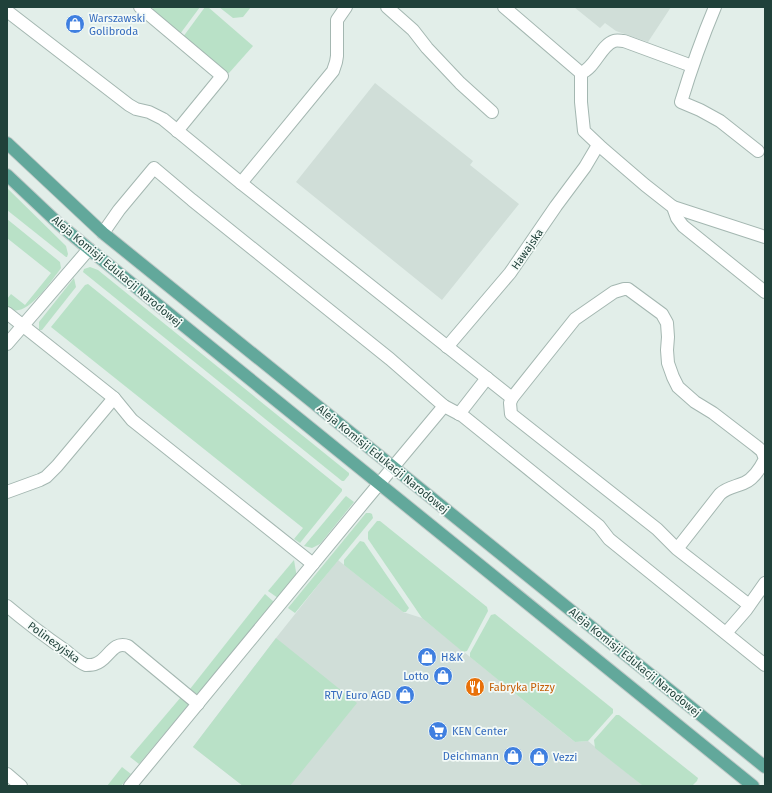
<svg xmlns="http://www.w3.org/2000/svg" width="772" height="793" font-family="'Fira Sans',sans-serif">
<style>
.built{fill:#d0ded8}
.green{fill:#b9e1c7}
.lines{fill:none;stroke-linecap:round;stroke-linejoin:round}
.minor-casing{stroke:#a4b7b1;stroke-width:14}
.major-casing{stroke:#c1cac8;stroke-width:14}
.minor{stroke:#fff;stroke-width:12}
.major{stroke:#62a89b;stroke-width:12}
.labels{text-anchor:middle;stroke-width:3.5;stroke-linejoin:round;paint-order:stroke}
.shop-label{font-size:11px;fill:#366cbe;stroke:#f3faf7;text-anchor:start}
.street-label{font-size:11px;fill:#20413a;stroke:#f3faf7}
.food-label{font-size:11px;fill:#c56008;stroke:#f3faf7;text-anchor:start}
</style>
<rect width="100%" height="100%" fill="#e2eee9"/>
<g class="built">
<path d="M574 7H671L648 42 616 31 605 23 600 28Z"/>
<path d="M375 83 473 161 470 165 519 204 442 300 296 182Z"/>
<path d="M338 560 403 612 422 618 575 742 588 741 643 786H243L193 747 276 638Z"/>
</g>
<g class="green">
<path d="M154 7H200L180 34 152 10Z"/>
<path d="M205 7H208L253 46 229 73 222 71 183 37Z"/>
<path d="M219 7H251L243 17 233 18Z"/>
<path d="M7 188 66 246 68 254 67 257H66L7 210Z"/>
<path d="M7 219 60 262 61 268C52 280 34 307 19 310 15 311 11 310 7 308V299L11 294 25 305 51 273 7 238Z"/>
<path d="M90 267 98 270 349 473V475L344 481H342L83 272 84 269Z"/>
<path d="M74 278 76 287 42 330H39V322Z"/>
<path d="M88 284 342 489V491L300 543 294 539 303 528 51 327 85 285Z"/>
<path d="M346 496 354 502 320 544 312 548 304 546 345 497Z"/>
<path d="M366 513H370L372 514 373 518 295 613 288 608Z"/>
<path d="M377 521H380L487 607 488 611 467 651 463 652 422 618 368 539V532Z"/>
<path d="M360 541 364 542 409 608 406 612H403L344 565V560Z"/>
<path d="M294 560 296 572V577L278 598 268 591Z"/>
<path d="M265 594 274 602 198 695 190 689Z"/>
<path d="M495 614 613 709V713L588 741 575 742 470 657V653L491 615Z"/>
<path d="M276 638 357 703 290 786H243L193 747Z"/>
<path d="M181 697 189 704 139 764 130 757Z"/>
<path d="M616 715H619L698 778 697 781 692 786H643L595 748 594 740Z"/>
<path d="M122 767 131 774 121 786H107Z"/>
</g>
<g class="lines">
<defs>
<g id="minor">
<path d="M140 7 222 76 177 131"/>
<path d="M387 7 413 30 427 48 460 83 492 112"/>
<path d="M504 7 581 73V102L584 131 602 148 645 185 673 207 677 218 683 226 765 292"/>
<path d="M715 7C702 38 691 69 681 102L700 110 720 121 758 151"/>
<path d="M7 11 129 105 136 109 149 112 163 119 241 183 512 398"/>
<path d="M581 73C595 68 601 45 614 41 617 40 621 41 624 41L692 66"/>
<path d="M241 183 333 71 336 62 337 56V20L346 7"/>
<path d="M673 207 765 237"/>
<path d="M103 233 119 210 154 168 192 200 390 359 444 406 463 416 599 526 609 539 765 665"/>
<path d="M7 313 114 398 132 420 313 564"/>
<path d="M7 344 89 249"/>
<path d="M447 347 510 273 556 206 585 167 598 145"/>
<path d="M459 414 487 378"/>
<path d="M7 492 40 480 46 477 57 466 114 398"/>
<path d="M677 549 720 494C728 487 735 487 744 483 754 479 760 469 765 459L762 451 756 446 713 413 695 402 678 387 673 377 668 363 667 350 668 337 667 323 662 314 628 289H624L614 292 575 319 512 398 510 403 511 414 657 529 677 549 749 605"/>
<path d="M7 606C26 622 46 637 66 651 71 655 80 663 86 665 89 665 93 665 95 664 108 661 112 640 128 646L198 704"/>
<path d="M726 633 746 610 765 583"/>
<path d="M7 774 21 786"/>
<path d="M130 786 364 502 444 406"/>
</g>
<g id="major">
<path d="M7 143 103 233 765 767"/>
<path d="M7 175 59 224 89 249 753 786"/>
</g>
</defs>
<use href="#minor" class="minor-casing"/>
<use href="#major" class="major-casing"/>
<use href="#minor" class="minor"/>
<use href="#major" class="major"/>
</g>
<defs>
<symbol id="shop-disc" viewBox="-11 -11 22 22"><circle r="9.5" fill="#3f7fe0" stroke="#f3faf7"/><path d="M-5-2.5h2.3a2.7 3.5 0 0 1 5.4 0H5L5.5 6h-11ZM-1.5-2.5h3a1.5 2.3 0 0 0-3 0Z" fill="#fff"/></symbol>
<symbol id="restaurant-disc" viewBox="-11 -11 22 22"><circle r="9.5" fill="#e8710a" stroke="#f3faf7"/><path d="M-5-6h1v4h1v-4h1v4h1v-4h1v5L-1.5 .5V6h-2V.5L-5-1ZM5-6V6H3V1.5H1.5Q1.5-4 5-6Z" fill="#fff"/></symbol>
<symbol id="supermarket-disc" viewBox="-11 -11 22 22"><circle r="9.5" fill="#3f7fe0" stroke="#f3faf7"/><path d="M-6-5.5h2.5l.6 2H6L4.5 2H-2.5L-4.4-4H-6ZM-1.5 3.2a1.3 1.3 0 1 0 .1 0ZM3 3.2a1.3 1.3 0 1 0 .1 0Z" fill="#fff"/></symbol>
</defs>
<g fill-rule="evenodd">
<use href="#shop-disc" x="64" y="13" width="22" height="22"/>
<use href="#shop-disc" x="416" y="646" width="22" height="22"/>
<use href="#shop-disc" x="432" y="665" width="22" height="22"/>
<use href="#restaurant-disc" x="464" y="676" width="22" height="22"/>
<use href="#shop-disc" x="394" y="684" width="22" height="22"/>
<use href="#supermarket-disc" x="427" y="720" width="22" height="22"/>
<use href="#shop-disc" x="502" y="745" width="22" height="22"/>
<use href="#shop-disc" x="528" y="746" width="22" height="22"/>
</g>
<g class="labels">
<g class="shop-label">
<text x="89" y="22">Warszawski<tspan x="89" dy="13">Golibroda</tspan></text>
<text x="441" y="661">H&amp;K</text>
<text x="429" y="680" text-anchor="end">Lotto</text>
<text x="391" y="699" text-anchor="end">RTV Euro AGD</text>
<text x="452" y="735">KEN Center</text>
<text x="499" y="760" text-anchor="end">Deichmann</text>
<text x="553" y="761">Vezzi</text>
</g>
<g class="street-label">
<text transform="translate(527 249) rotate(-55)" y="4">Hawajska</text>
<text transform="translate(117 271) rotate(40)" y="4">Aleja Komisji Edukacji Narodowej</text>
<text transform="translate(383 459) rotate(39)" y="4">Aleja Komisji Edukacji Narodowej</text>
<text transform="translate(54 642) rotate(36)" y="4">Polinezyjska</text>
<text transform="translate(635 662) rotate(39)" y="4">Aleja Komisji Edukacji Narodowej</text>
</g>
<g class="food-label">
<text x="489" y="691">Fabryka Pizzy</text>
</g>
</g>
<rect width="772" height="793" fill="none" stroke="#20413a" stroke-width="16"/>
</svg>
